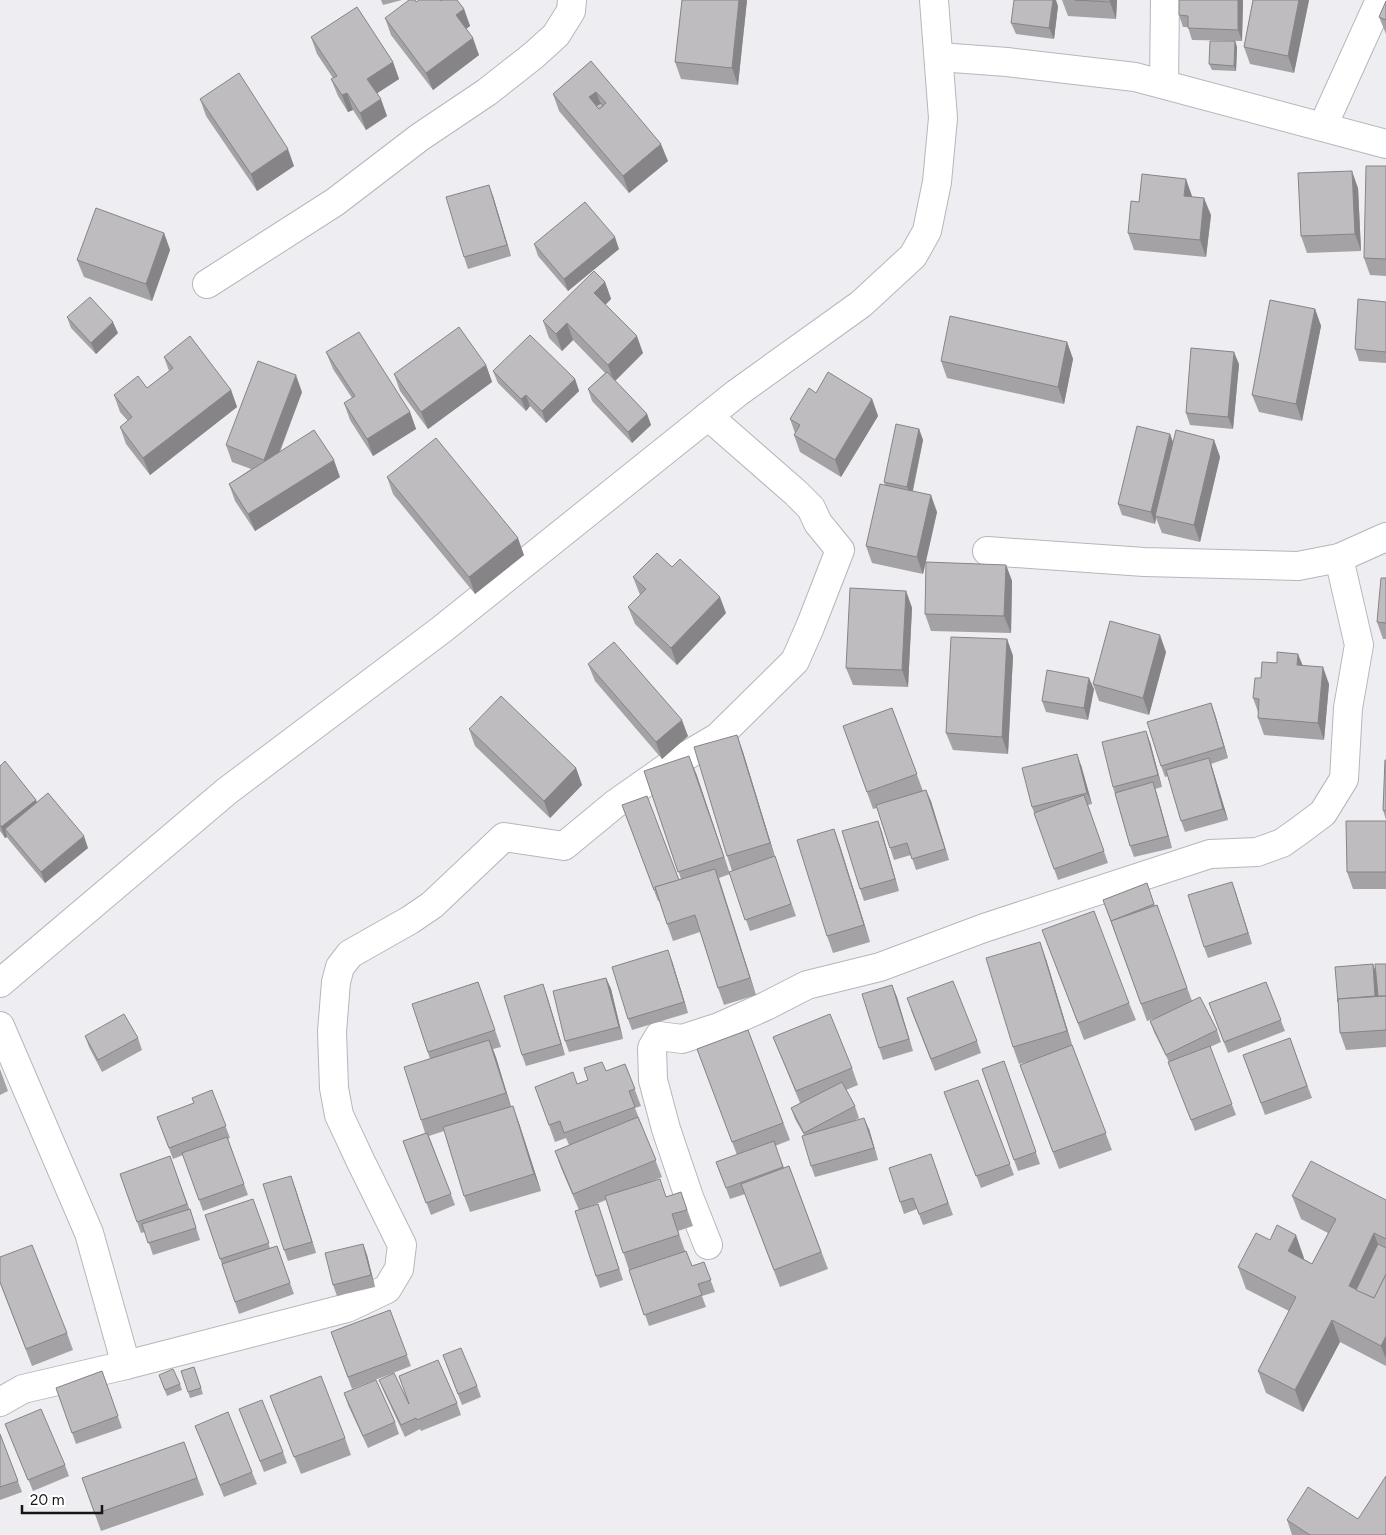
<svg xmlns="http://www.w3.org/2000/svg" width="1386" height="1535" font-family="Figtree,sans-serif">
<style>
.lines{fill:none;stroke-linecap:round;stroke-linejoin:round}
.minor-casing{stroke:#b7b6ba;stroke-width:30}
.minor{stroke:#fff;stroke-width:28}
.wall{fill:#a4a2a4}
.shaded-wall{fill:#868486}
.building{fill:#bfbcbf;stroke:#868486;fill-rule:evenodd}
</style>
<rect width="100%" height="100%" fill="#eeedf1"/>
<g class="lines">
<defs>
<g id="minor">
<path d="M939 57 1007 62 1135 77 1386 144"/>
<path d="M1164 84 1165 0"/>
<path d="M1323 126 1380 0"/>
<path d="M207 284 335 202 420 137 487 92 534 55 556 35 571 11 572 0"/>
<path d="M987 551 1144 562 1298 566 1339 558 1386 537"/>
<path d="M0 983 227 791 441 630 737 393 861 304 913 256 927 231 937 182 943 118 934 0"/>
<path d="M0 1026 89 1233 126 1365"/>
<path d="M708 1245 689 1197 666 1129 653 1080 652 1048 659 1036 682 1039 719 1027 766 1006 807 985 880 967 984 928 1210 854 1257 852 1282 843 1299 831 1323 813 1344 779 1348 708 1359 645 1339 558"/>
<path d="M0 1402 23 1389 126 1365 347 1308 387 1289 399 1269 402 1245 361 1162 339 1115 334 1088 332 1032 336 982 340 967 350 954 410 920 432 905 504 837 564 846 615 804 669 766 718 737 795 661 810 627 840 550 818 523 811 508 796 493 708 416"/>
</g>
</defs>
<use href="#minor" class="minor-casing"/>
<use href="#minor" class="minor"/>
</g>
<g class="wall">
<path d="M381 0H402L383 5Z"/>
<path d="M682 0H747L738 85 681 79 675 62Z"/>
<path d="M1062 0H1117L1116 19 1068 16Z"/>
<path d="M1243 0 1242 41 1192 40 1188 27H1183L1179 15Z"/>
<path d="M1253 0H1309L1294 73 1250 64 1244 47Z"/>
<path d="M441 1 464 9 470 26 466 29 479 55 433 90 391 35 385 18 416 2Z"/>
<path d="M1386 1V34L1379 17Z"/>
<path d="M1058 6 1054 39 1016 34 1011 23Z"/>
<path d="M311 37 393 62 399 79 377 93 387 116 366 130 353 110 348 112 338 96 331 79 333 78 317 54Z"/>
<path d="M1235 41 1237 47 1236 71 1212 70 1209 64Z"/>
<path d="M591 61 668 161 629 193 559 111 553 94Z"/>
<path d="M200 99 294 166 257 191 206 116Z"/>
<path d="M1386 166V276L1370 275 1364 258Z"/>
<path d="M1358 188 1361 251 1307 253 1301 236Z"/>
<path d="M493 196 511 256 468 269 464 257Z"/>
<path d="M1192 196V197L1211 215 1206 257 1134 250 1128 233 1139 202Z"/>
<path d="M164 233 170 250 152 301 84 277 77 260Z"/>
<path d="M534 244 619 249 568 291 538 256Z"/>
<path d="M605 282 611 299 605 305 643 353 615 381 647 414 651 425 632 443 592 401 588 389 605 373 573 340 562 351 549 338 543 321Z"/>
<path d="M1386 302V363L1359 361 1355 349Z"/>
<path d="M1315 309 1321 326 1302 421 1259 412 1252 395Z"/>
<path d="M67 317 118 333 96 354 71 328Z"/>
<path d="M1067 342 1073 359 1064 404 947 378 941 361Z"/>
<path d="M326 352 410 412 416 429 373 456 350 420 344 403 352 398 333 369Z"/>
<path d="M164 357 231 390 237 407 150 475 126 444 120 427 128 421 120 412 114 395 147 388 169 371Z"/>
<path d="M1239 364 1233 429 1190 425 1186 413Z"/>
<path d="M486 365 492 382 428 429 400 391 394 374Z"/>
<path d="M493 371 575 379 579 391 546 423 530 406 526 411 498 383Z"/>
<path d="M302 392 280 452 340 477 255 531 235 501 229 484 251 469 232 462 226 445Z"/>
<path d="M816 393 872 399 878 416 841 477 800 452 794 435 795 433 790 419Z"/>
<path d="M919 429 923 440 913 491 937 512 923 574 872 563 866 546 885 485 884 482Z"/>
<path d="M1170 434 1173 443 1214 440 1220 457 1200 542 1162 533 1156 518 1155 524 1122 515 1118 504Z"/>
<path d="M387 477 524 555 475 594 393 494Z"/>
<path d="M1006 565 1012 581 1011 633 931 631 925 614Z"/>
<path d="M633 577 726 613 677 665 635 624 628 607 640 595Z"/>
<path d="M1386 578V639H1383L1377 622Z"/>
<path d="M906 591 912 608 908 687 853 685 846 668Z"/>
<path d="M1007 639 1013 656 1008 754 953 750 946 733Z"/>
<path d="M1166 652 1149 715 1099 701 1093 684Z"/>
<path d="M1277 663 1303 665 1329 684 1324 740 1264 735 1258 718V712L1253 698 1261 678Z"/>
<path d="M588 664 688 736 662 759 595 681Z"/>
<path d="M1094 689 1088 720 1046 712 1042 701Z"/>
<path d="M1211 703 1228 758 1211 764 1228 820 1185 832 1181 821 1168 776 1165 777 1161 766Z"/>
<path d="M892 708 923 791 926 790 949 860 916 870 911 855 894 860 877 808 873 809 843 726Z"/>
<path d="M469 729 576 768 582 785 550 818 475 746Z"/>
<path d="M737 735 743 752 775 857 796 916 750 931 729 872 732 871 727 856Z"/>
<path d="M1150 742 1162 787 1155 789 1172 848 1134 857 1130 846 1113 787Z"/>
<path d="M1386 760V820L1383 810Z"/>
<path d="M1081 765 1092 804 1088 805 1108 863 1058 880 1032 807Z"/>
<path d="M0 766 36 800 37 802 88 848 45 883 9 840 7 837 5 838 0 831Z"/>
<path d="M644 771 696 773 730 874 719 878 756 995 724 1005 718 988 700 932 673 941 659 901H658L622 805 679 880 681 879Z"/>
<path d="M878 821 899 891 864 901 860 889Z"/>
<path d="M1386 821V889H1353L1347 872Z"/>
<path d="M834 829 840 846 870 942 833 953 827 936Z"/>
<path d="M1232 882 1252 944 1208 958 1204 947Z"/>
<path d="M1147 883 1155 906 1157 905 1192 1001 1217 1030 1221 1042 1210 1047 1236 1115 1195 1131 1169 1062 1154 1032 1150 1021 1162 1016 1147 1021 1103 900Z"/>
<path d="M1049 947 1129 1003 1136 1020 1084 1040Z"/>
<path d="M1046 959 1072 1045 1112 1150 1059 1169 1020 1065 1031 1061 1019 1064 1013 1047Z"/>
<path d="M672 961 688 1013 632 1030 628 1019Z"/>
<path d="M1373 964 1376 973 1386 964V1047L1346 1050 1340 1033Z"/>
<path d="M606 978 611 989 623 1039 569 1052 565 1041Z"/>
<path d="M478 982 501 1047 493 1049 511 1106 519 1123 541 1191 470 1212 464 1196 444 1131 429 1136 455 1205 431 1215 403 1141 425 1133 421 1120 430 1059 412 1004Z"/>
<path d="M1266 982 1285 1031 1228 1053 1209 1003Z"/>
<path d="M892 985 913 1051 883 1060 879 1048Z"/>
<path d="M547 996 565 1055 526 1066 522 1055Z"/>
<path d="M911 1010 977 1041 981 1053 935 1071Z"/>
<path d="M748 1030 790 1140 775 1146 784 1168 789 1166 828 1269 780 1287 745 1194 730 1199 716 1162 737 1155 697 1049Z"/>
<path d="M85 1036 138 1038 142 1050 102 1072 89 1047Z"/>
<path d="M773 1037 852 1068 858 1085 846 1090 855 1106 859 1118 852 1122 869 1129 878 1160 815 1177 811 1166 804 1135 795 1119 791 1108 800 1103 780 1054Z"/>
<path d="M1290 1038 1312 1098 1265 1115 1243 1055Z"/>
<path d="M1004 1061 1040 1164 1018 1171 982 1069Z"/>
<path d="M625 1064 641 1106 635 1108 662 1177 648 1183 667 1197 681 1192 693 1226 678 1231 685 1251 692 1266 704 1262 715 1292 702 1296 706 1307 649 1326 629 1270 606 1200 586 1208 598 1204 623 1280 600 1288 596 1276 579 1210 561 1168 555 1151 569 1145 566 1138 555 1142 535 1087 577 1084 588 1080 606 1071Z"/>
<path d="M0 1069 8 1091 0 1095Z"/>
<path d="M978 1080 1014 1175 981 1188 944 1092Z"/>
<path d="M212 1090 230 1138 228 1139 248 1195 203 1211 183 1155 173 1159 157 1117 194 1103Z"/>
<path d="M931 1154 953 1215 923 1225 917 1209 904 1214 900 1202Z"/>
<path d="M170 1156 194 1221 200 1240 153 1255 145 1232 141 1233 120 1174Z"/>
<path d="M295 1187 316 1253 288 1261 284 1250Z"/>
<path d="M1292 1196 1386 1200V1366L1340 1342 1303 1412 1266 1393 1258 1371 1289 1311 1246 1289 1238 1267 1304 1258V1259L1312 1264 1328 1233 1301 1219Z"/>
<path d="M253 1199 270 1248 277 1246 294 1294 239 1314 205 1215Z"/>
<path d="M363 1244 367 1255 375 1287 337 1296 333 1285Z"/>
<path d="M0 1283 67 1333 73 1350 32 1366Z"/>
<path d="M390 1310 411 1366 352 1389 331 1332Z"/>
<path d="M443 1355 477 1386 481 1397 462 1405Z"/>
<path d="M194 1367 203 1394 190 1398 181 1371Z"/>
<path d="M102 1371 122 1428 76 1444 56 1388Z"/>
<path d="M379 1380 408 1402 457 1403 461 1415 421 1431 420 1429 405 1437 384 1392Z"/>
<path d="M161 1381 180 1384 182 1390 167 1396Z"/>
<path d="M344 1393 395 1422 399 1434 368 1448 348 1405Z"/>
<path d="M270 1396 345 1438 351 1455 301 1474Z"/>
<path d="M239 1409 283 1452 287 1463 264 1472Z"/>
<path d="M5 1424 65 1465 69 1476 33 1491Z"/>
<path d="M195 1426 252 1472 257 1484 224 1497Z"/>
<path d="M0 1434 22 1492 0 1500Z"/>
<path d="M184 1442 204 1495 101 1531 82 1478Z"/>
<path d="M1287 1520 1386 1535H1292Z"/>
</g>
<g class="shaded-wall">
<path d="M739 0H747L738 85 732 68Z"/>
<path d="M1053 0H1056L1058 6 1054 39 1049 28Z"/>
<path d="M1110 0H1117L1116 19 1110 2Z"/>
<path d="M1238 0H1243L1242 41 1238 30Z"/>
<path d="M1299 0H1309L1294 73 1288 56Z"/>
<path d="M464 9 470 26 462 32 456 15Z"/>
<path d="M473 38 479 55 433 90 426 73Z"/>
<path d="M1235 41 1237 47 1236 71 1234 66Z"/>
<path d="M393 62 399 79 373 96 367 79Z"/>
<path d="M596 92 603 109 597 113 589 97Z"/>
<path d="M347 93 353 110 348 112 342 95Z"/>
<path d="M381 99 387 116 366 130 360 113Z"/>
<path d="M661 144 668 161 629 193 623 176Z"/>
<path d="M288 149 294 166 257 191 251 174Z"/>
<path d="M1352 171 1358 188 1361 251 1355 234Z"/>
<path d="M1186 179 1192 196 1190 213 1184 196Z"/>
<path d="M489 185 493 196 511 256 507 245Z"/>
<path d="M1204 198 1211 215 1206 257 1200 240Z"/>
<path d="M164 233 170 250 152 301 146 284Z"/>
<path d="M615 237 619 249 568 291 564 279Z"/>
<path d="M605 282 611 299 600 310 594 293Z"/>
<path d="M1315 309 1321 326 1302 421 1296 404Z"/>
<path d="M113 322 118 333 96 354 91 343Z"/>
<path d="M567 323 573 340 562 351 556 334Z"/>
<path d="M637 336 643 353 614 382 608 365Z"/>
<path d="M1067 342 1073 359 1064 404 1058 387Z"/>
<path d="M1234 352 1239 364 1233 429 1228 417Z"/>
<path d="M486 365 492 382 428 429 421 412Z"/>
<path d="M296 375 302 392 270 476 264 460Z"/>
<path d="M575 379 579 391 546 423 542 411Z"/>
<path d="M231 390 237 407 150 475 143 458Z"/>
<path d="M526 395 530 406 526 411 521 399Z"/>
<path d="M872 399 878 416 841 477 835 460Z"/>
<path d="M410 412 416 429 373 456 367 439Z"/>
<path d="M647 414 651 425 632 443 628 432Z"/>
<path d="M919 429 923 440 911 498 907 487Z"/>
<path d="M1170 434 1174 445 1155 516 1156 518 1155 524 1151 512Z"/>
<path d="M1214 440 1220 457 1200 542 1194 525Z"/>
<path d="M334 460 340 477 255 531 248 514Z"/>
<path d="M931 495 937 512 923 574 917 557Z"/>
<path d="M518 538 524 555 475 594 469 577Z"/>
<path d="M1006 565 1012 581 1011 633 1004 616Z"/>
<path d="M906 591 912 608 908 687 902 670Z"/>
<path d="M720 597 726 613 677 665 671 648Z"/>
<path d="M1160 635 1166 652 1149 715 1143 698Z"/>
<path d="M1007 639 1013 656 1008 754 1002 737Z"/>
<path d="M1298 654 1305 671 1297 665Z"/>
<path d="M1323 667 1329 684 1324 740 1318 723Z"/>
<path d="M1089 678 1094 689 1088 720 1084 708Z"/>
<path d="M1211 703 1215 714 1228 758 1224 747Z"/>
<path d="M682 720 688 736 662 759 656 742Z"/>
<path d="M1146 731 1150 742 1162 787 1158 775Z"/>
<path d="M737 735 743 752 776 860 770 843Z"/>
<path d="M1077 754 1081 765 1092 804 1087 793Z"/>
<path d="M689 756 696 773 730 874 724 857Z"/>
<path d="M1209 758 1213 770 1228 820 1223 809Z"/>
<path d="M576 768 582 785 550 818 544 801Z"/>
<path d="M1153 782 1157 794 1172 848 1168 836Z"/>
<path d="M926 790 931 801 949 860 945 849Z"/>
<path d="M36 800 40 812 5 829 7 837 5 838 1 827Z"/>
<path d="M878 821 882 832 899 891 895 879Z"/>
<path d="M834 829 840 846 870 942 864 925Z"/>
<path d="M84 836 88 848 45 883 41 872Z"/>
<path d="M715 869 721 886 756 995 750 978Z"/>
<path d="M1232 882 1236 893 1252 944 1248 933Z"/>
<path d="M1040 942 1046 959 1073 1048 1067 1031Z"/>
<path d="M668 950 672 961 688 1013 684 1002Z"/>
<path d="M1373 964 1377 976 1379 1010 1375 999Z"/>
<path d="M606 978 611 989 623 1039 619 1027Z"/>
<path d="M543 984 547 996 565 1055 561 1044Z"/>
<path d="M892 985 897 997 913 1051 909 1039Z"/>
<path d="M489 1040 496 1057 512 1110 506 1093Z"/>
<path d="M513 1106 519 1123 541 1191 534 1174Z"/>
<path d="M864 1118 869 1129 878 1160Z"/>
<path d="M291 1176 295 1187 316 1253 312 1242Z"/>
<path d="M1374 1233 1382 1256 1361 1301 1349 1286Z"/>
<path d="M1296 1235 1304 1258 1296 1273 1288 1251Z"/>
<path d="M363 1244 367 1255 375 1287 371 1275Z"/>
<path d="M1332 1320 1340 1342 1303 1412 1295 1390Z"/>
<path d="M1386 1336V1359L1381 1346Z"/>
</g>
<g class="building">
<path d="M409 0H415L416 2 419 0H441V1L443 0H457L464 9 456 15 473 38 426 73 385 18Z"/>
<path d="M682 0H739L732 68 675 62Z"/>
<path d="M1014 0H1053L1049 28 1011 23Z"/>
<path d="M1075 0H1110V2Z"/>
<path d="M1179 0H1238V30L1188 28V16L1179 15Z"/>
<path d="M1253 0H1299L1288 56 1244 47Z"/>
<path d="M1386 1V20L1379 17Z"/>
<path d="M357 7 393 62 367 79 381 99 360 113 347 93 342 95 331 79 337 76 311 37Z"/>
<path d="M1210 41H1235L1234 66 1209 64Z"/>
<path d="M591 61 661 144 623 176 553 94ZM596 92 606 103 599 109 589 97Z"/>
<path d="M239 73 288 149 251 174 200 99Z"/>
<path d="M601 103 603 106 599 109 596 106Z"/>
<path d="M1366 166H1386V259L1364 258Z"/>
<path d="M1352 171 1355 234 1301 236 1298 173Z"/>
<path d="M1142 174 1186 179 1184 196 1204 198 1200 240 1128 233 1131 201 1139 202Z"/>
<path d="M489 185 507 245 464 257 446 197Z"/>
<path d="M585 202 615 237 564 279 534 244Z"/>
<path d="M96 208 164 233 146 284 77 260Z"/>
<path d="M594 271 605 282 594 293 637 336 608 365 567 323 556 334 543 321Z"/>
<path d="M90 297 113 322 91 343 67 317Z"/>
<path d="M1358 299 1386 302V352L1355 349Z"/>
<path d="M1270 300 1315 309 1296 404 1252 395Z"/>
<path d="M950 316 1067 342 1058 387 941 361Z"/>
<path d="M459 327 486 365 421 412 394 374Z"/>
<path d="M359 332 410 412 367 439 344 403 355 396 326 352Z"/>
<path d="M530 335 575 379 542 411 526 395 521 399 493 371Z"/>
<path d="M190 336 231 390 143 458 120 427 132 417 114 395 138 376 147 388 173 368 164 357Z"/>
<path d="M1191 348 1234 352 1228 417 1186 413Z"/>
<path d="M258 361 296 375 264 460 226 445Z"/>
<path d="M607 372 647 414 628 432 588 389Z"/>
<path d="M828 372 872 399 835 460 794 435 800 425 790 419 809 388 816 393Z"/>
<path d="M896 424 919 429 907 487 884 482Z"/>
<path d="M1137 426 1170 434 1151 512 1118 504Z"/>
<path d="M314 430 334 460 248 514 229 484Z"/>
<path d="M1176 430 1214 440 1194 525 1155 516Z"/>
<path d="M436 438 518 538 469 577 387 477Z"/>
<path d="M880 484 931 495 917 557 866 546Z"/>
<path d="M657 553 672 567 680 559 720 597 671 648 628 607 646 589 633 577Z"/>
<path d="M926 562 1006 565 1004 616 925 614Z"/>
<path d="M1381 578H1386V623L1377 622Z"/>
<path d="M850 588 906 591 902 670 846 668Z"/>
<path d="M1110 621 1160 635 1143 698 1093 684Z"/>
<path d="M951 637 1007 639 1002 737 946 733Z"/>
<path d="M614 642 682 720 656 742 588 664Z"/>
<path d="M1277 652 1298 654 1297 665 1323 667 1318 723 1258 718 1259 699 1253 698 1255 678H1261L1262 662 1277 663Z"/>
<path d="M1047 670 1089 678 1084 708 1042 701Z"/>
<path d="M501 696 576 768 544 801 469 729Z"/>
<path d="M1211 703 1224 747 1161 766 1147 722Z"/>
<path d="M892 708 917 774 867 792 843 726Z"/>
<path d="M1146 731 1158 775 1113 787 1102 742Z"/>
<path d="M737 735 770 843 727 856 694 747Z"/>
<path d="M1077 754 1087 793 1032 807 1022 768Z"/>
<path d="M689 756 724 857 678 872 644 771Z"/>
<path d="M1209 758 1223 809 1181 821 1166 770Z"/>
<path d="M1385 760H1386V811L1383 810Z"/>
<path d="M5 761 36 800 1 827 0 825V766Z"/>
<path d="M1153 782 1168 836 1130 846 1115 793Z"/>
<path d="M926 790 945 849 912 859 907 843 890 848 876 805Z"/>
<path d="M48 793 84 836 41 872 5 829Z"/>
<path d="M1084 795 1104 851 1054 869 1034 813Z"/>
<path d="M647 796 679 880 655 887 656 889 654 890 622 805Z"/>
<path d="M878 821 895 879 860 889 842 831Z"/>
<path d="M1346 821H1386V872H1347Z"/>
<path d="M834 829 864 925 827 936 797 840Z"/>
<path d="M775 856 791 904 745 920 729 872Z"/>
<path d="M715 869 750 978 718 988 695 915 667 924 655 887Z"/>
<path d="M1232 882 1248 933 1204 947 1188 895Z"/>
<path d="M1147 883 1154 904 1111 921 1103 900Z"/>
<path d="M1157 905 1187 988 1141 1004 1111 921Z"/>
<path d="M1094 911 1129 1003 1078 1023 1042 930Z"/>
<path d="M1040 942 1067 1031 1013 1047 986 958Z"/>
<path d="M668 950 684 1002 628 1019 612 967Z"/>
<path d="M1373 964 1375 996 1338 999V1002L1335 967Z"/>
<path d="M1375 964H1386V996H1378Z"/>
<path d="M606 978 619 1027 565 1041 553 991Z"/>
<path d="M953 981 977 1041 931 1059 907 998Z"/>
<path d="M478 982 495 1030 428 1052 412 1004Z"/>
<path d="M1266 982 1281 1020 1224 1042 1209 1003Z"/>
<path d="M543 984 561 1044 522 1055 504 996Z"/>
<path d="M892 985 909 1039 879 1048 862 994Z"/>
<path d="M1386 996V1030L1340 1033 1338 999Z"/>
<path d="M1200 997 1217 1030 1166 1055 1150 1021Z"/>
<path d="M124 1014 138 1038 98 1060 85 1036Z"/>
<path d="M830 1014 852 1068 796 1091 773 1037Z"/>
<path d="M748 1030 783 1123 732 1142 697 1049Z"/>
<path d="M1290 1038 1307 1086 1261 1103 1243 1055Z"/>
<path d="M489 1040 506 1093 421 1120 404 1067Z"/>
<path d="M1072 1045 1106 1133 1053 1152 1020 1065Z"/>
<path d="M1210 1046 1232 1104 1191 1120 1168 1062Z"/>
<path d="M1004 1061 1036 1152 1014 1160 982 1069Z"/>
<path d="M602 1062 606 1071 625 1064 635 1089 629 1091 635 1107 564 1133 560 1121 549 1125 535 1087 573 1072 577 1084 588 1080 584 1068Z"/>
<path d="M978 1080 1010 1164 976 1176 944 1092Z"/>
<path d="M842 1082 855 1106 804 1133 791 1108Z"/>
<path d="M212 1090 226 1126 169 1148 157 1117 194 1103 192 1098Z"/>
<path d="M513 1106 534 1174 464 1196 443 1127Z"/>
<path d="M638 1117 656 1160 573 1194 555 1151Z"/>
<path d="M864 1118 874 1148 811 1166 802 1136Z"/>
<path d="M427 1133 451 1194 426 1203 403 1141Z"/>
<path d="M227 1137 244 1184 199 1200 182 1153Z"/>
<path d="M774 1141 783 1167 726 1188 716 1162Z"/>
<path d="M931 1154 948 1203 919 1214 913 1198 900 1202 889 1168Z"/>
<path d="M170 1156 187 1204 137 1222 120 1174Z"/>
<path d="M1311 1161 1386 1200V1239L1374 1233 1349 1286 1374 1298 1386 1274V1336L1381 1346 1332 1320 1295 1390 1258 1371 1296 1297 1238 1267 1256 1233 1270 1240 1277 1225 1296 1235 1288 1251 1312 1264 1336 1219 1292 1196Z"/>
<path d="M789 1166 821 1252 774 1270 741 1184Z"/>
<path d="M291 1176 312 1242 284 1250 263 1184Z"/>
<path d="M660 1179 666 1197 681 1192 687 1210 672 1214 679 1235 623 1253 605 1196Z"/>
<path d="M253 1199 269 1243 220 1259 205 1215Z"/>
<path d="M598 1204 619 1269 596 1276 575 1211Z"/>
<path d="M190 1209 196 1228 148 1243 142 1224Z"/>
<path d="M363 1244 371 1275 333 1285 325 1253Z"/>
<path d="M1378 1244 1386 1248V1274L1374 1298 1356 1290Z"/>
<path d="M32 1245 67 1333 26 1349 0 1282V1257Z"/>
<path d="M277 1246 290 1283 235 1302 222 1264Z"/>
<path d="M686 1251 692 1266 704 1262 711 1280 698 1284 702 1295 644 1315 629 1270Z"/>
<path d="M390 1310 407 1355 348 1377 331 1332Z"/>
<path d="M461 1348 477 1386 458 1394 443 1355Z"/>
<path d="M438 1360 457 1403 417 1420 416 1418 401 1425 379 1380 394 1373 409 1404 399 1376Z"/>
<path d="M194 1367 201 1388 188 1392 181 1371Z"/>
<path d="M173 1369 180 1384 165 1390 159 1375Z"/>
<path d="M102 1371 118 1416 72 1433 56 1388Z"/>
<path d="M321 1376 345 1438 294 1457 270 1396Z"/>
<path d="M376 1380 395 1422 363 1436 344 1393Z"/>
<path d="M262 1400 283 1452 260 1461 239 1409Z"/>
<path d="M41 1409 65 1465 28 1480 5 1424Z"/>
<path d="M228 1412 252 1472 220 1485 195 1426Z"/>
<path d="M0 1434 18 1481 0 1487Z"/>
<path d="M184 1442 197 1478 95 1514 82 1478Z"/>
<path d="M1386 1476V1535H1310L1287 1520 1308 1487 1358 1519Z"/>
</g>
<path d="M22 1505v8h80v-8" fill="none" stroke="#151516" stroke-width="2.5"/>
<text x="30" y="1505" font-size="15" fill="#151516" stroke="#ffffff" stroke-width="4" paint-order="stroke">20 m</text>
</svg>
